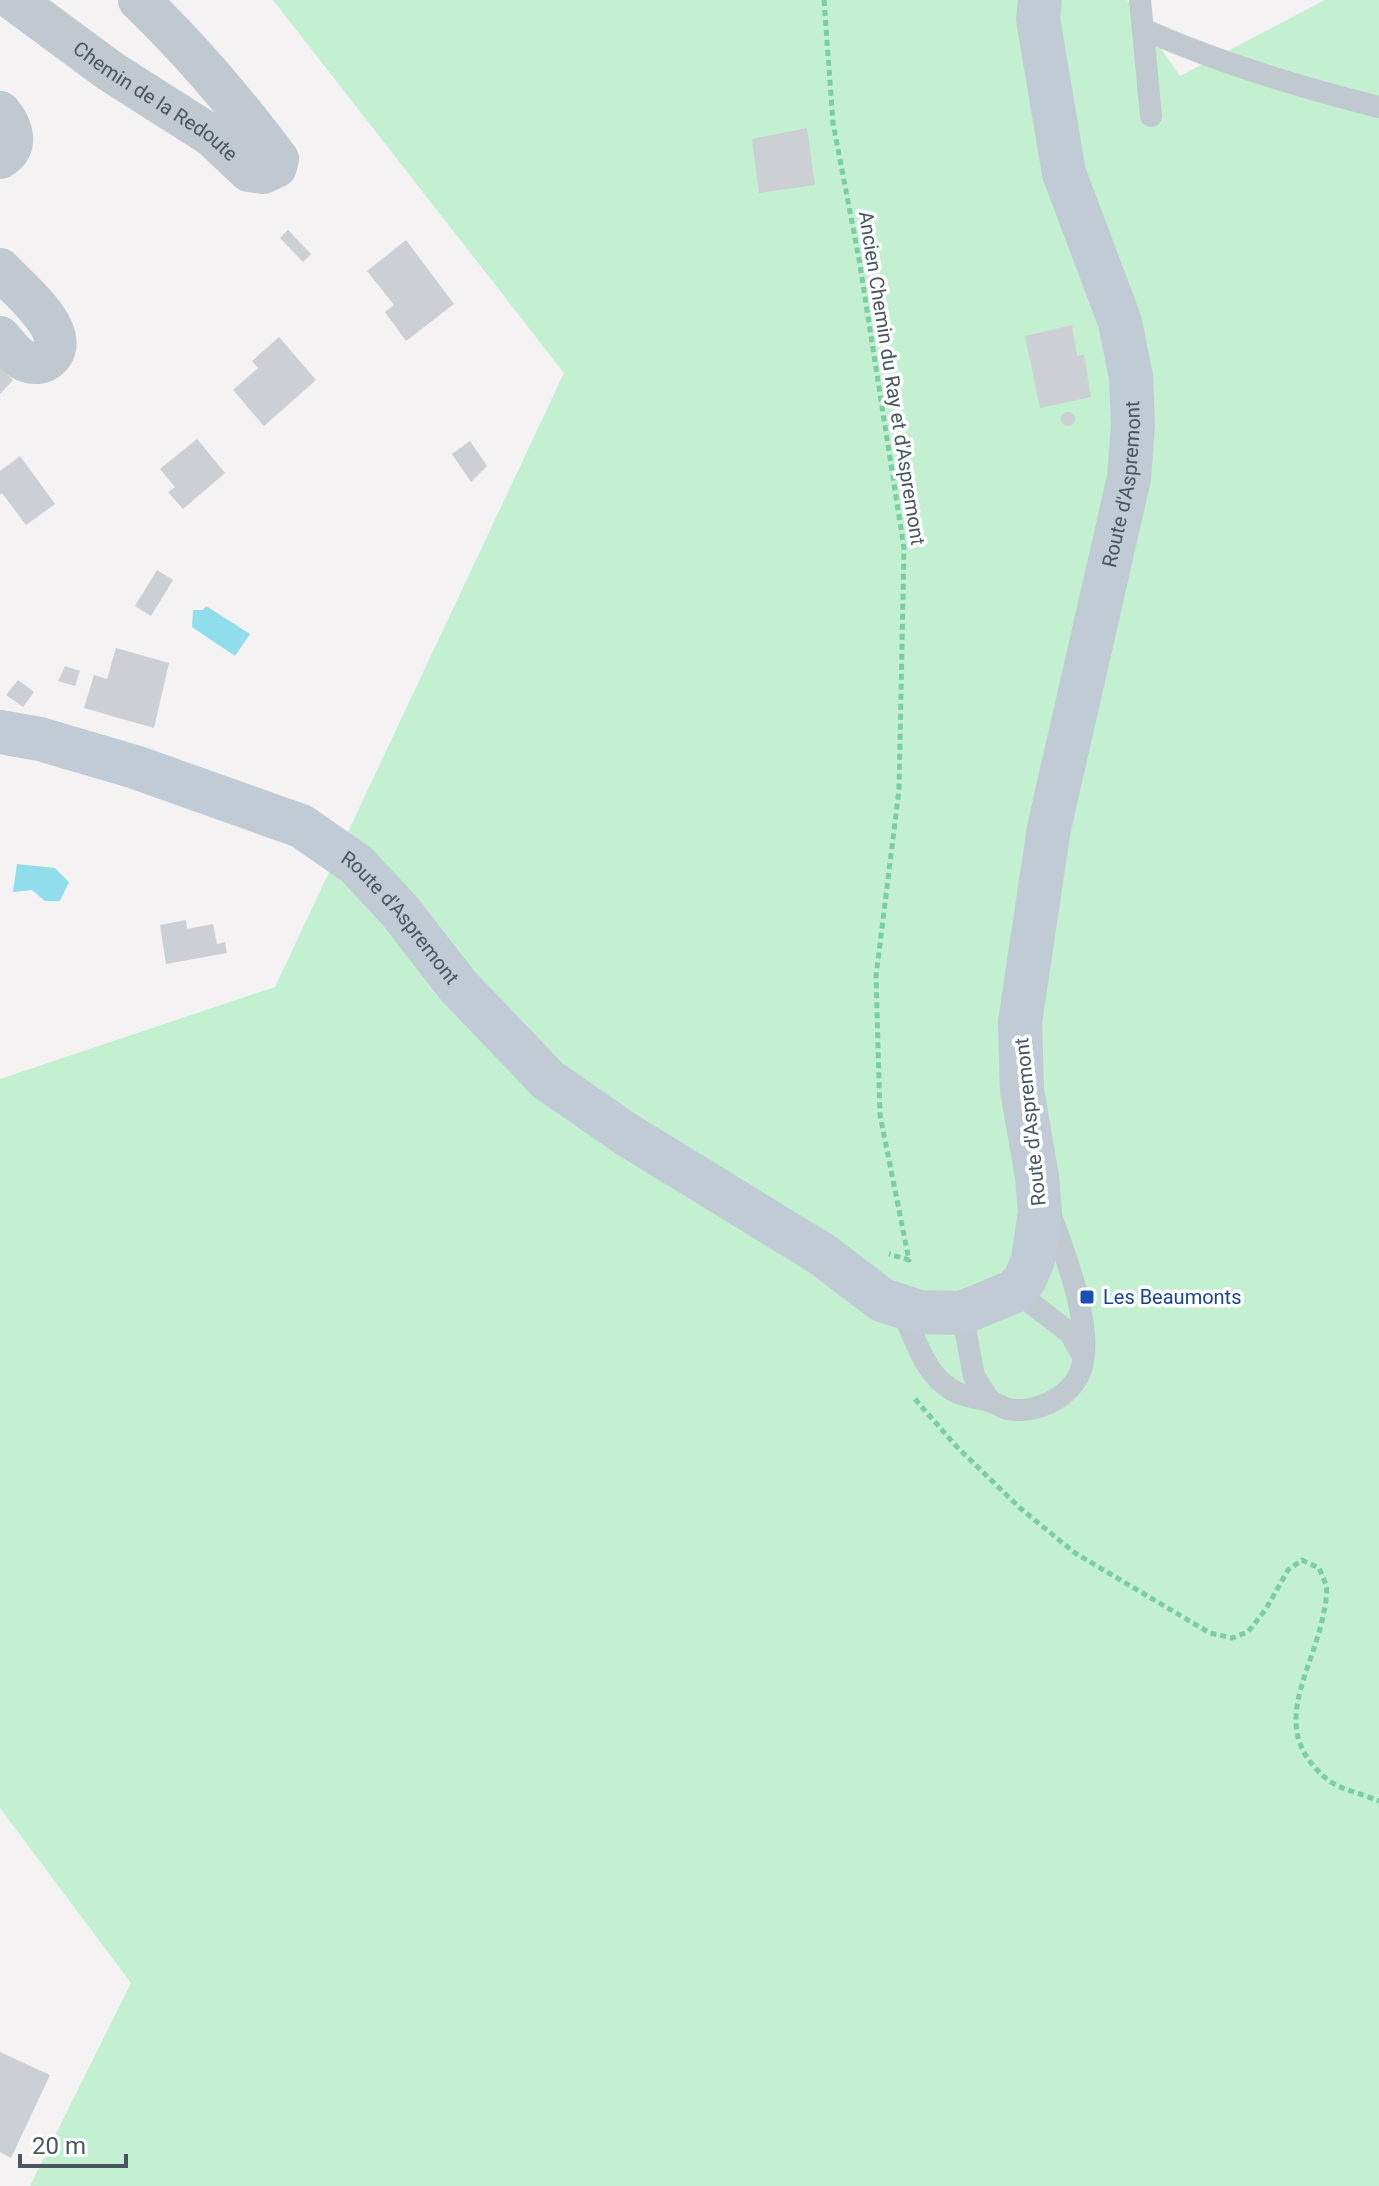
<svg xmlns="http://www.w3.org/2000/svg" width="1379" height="2186" font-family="Roboto,sans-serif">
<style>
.green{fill:#c2f0d1}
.water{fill:#90ddec}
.building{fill:#cccfd4}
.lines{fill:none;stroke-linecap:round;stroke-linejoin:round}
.path{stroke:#7acea1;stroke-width:5;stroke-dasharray:6 4;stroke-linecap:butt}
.lane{stroke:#c0c9d0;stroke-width:22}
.street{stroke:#c0c9d0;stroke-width:42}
.secondary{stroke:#c0cbd5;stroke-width:44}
.transit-dot{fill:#1a4fb4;stroke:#fff;stroke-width:3}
.labels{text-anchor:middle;stroke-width:7;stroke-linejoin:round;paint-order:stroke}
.street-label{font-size:20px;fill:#49565f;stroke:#fff}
.transit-label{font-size:20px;fill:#164399;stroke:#fff;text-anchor:start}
</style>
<rect width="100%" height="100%" fill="#f4f2f2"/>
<path class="green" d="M273 0H1127L1180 76 1325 0H1379V2186H30L131 1983 0 1808V1079L275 987 564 373Z"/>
<g class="water">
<path d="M206 606 250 634 235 656 192 627 193 610H203Z"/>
<path d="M17 864 55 868 69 882 60 901H45L32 890 13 892Z"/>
</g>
<g class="building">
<path d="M807 128 815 185 759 193 752 139Z"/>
<path d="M288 230 311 254 303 262 280 238Z"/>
<path d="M406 240 454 304 406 341 385 312 394 305 367 271Z"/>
<path d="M1072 325 1077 356 1084 355 1091 397 1040 408 1025 336Z"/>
<path d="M279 337 316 380 264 426 233 390 258 368 252 361Z"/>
<path d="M0 368 13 380 0 394Z"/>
<circle cx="1068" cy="419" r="7"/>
<path d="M197 439 225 473 183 509 168 492 175 487 160 469Z"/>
<path d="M470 441 487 466 471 482 452 454Z"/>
<path d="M20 456 55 504 26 525 2 493 0 495V471Z"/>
<path d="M157 570 173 580 151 616 135 606Z"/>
<path d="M116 648 169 663 154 728 84 708 94 675 107 679Z"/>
<path d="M65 666 80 671 75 686 58 681Z"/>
<path d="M18 680 34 692 23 707 6 695Z"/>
<path d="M186 920 187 929 213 924 217 944 225 942 227 953 166 964 160 925Z"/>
<path d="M0 2052 50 2075 11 2158 0 2152Z"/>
</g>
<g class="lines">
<g class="path">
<path d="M824 0 833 123 859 259 904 548 899 790 876 976 880 1115 909 1260 889 1254"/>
<path d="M915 1399 956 1446 1020 1508 1075 1553 1210 1633 1232 1638 1248 1632 1266 1609 1288 1570 1302 1560 1319 1568C1321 1573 1324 1579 1326 1585 1328 1594 1325 1606 1323 1616 1311 1676 1266 1730 1328 1780 1341 1790 1363 1794 1379 1801"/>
</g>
<g class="lane">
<path d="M1140 0 1151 116"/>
<path d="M1143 29C1219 63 1299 87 1379 107"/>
<path d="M1015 1291 1070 1333 1081 1353"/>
<path d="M901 1308C911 1329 919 1355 933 1373 949 1393 963 1396 986 1400 993 1401 1000 1407 1008 1409 1038 1415 1078 1394 1083 1362 1091 1320 1063 1248 1048 1208"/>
<path d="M962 1313 974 1376 989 1400"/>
</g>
<g class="street">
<path id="s1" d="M14 0 110 71 212 136 249 171 263 173 276 167 278 159C236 103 189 48 139 0"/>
<path d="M0 112C12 126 20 147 0 158"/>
<path d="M0 269C16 286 51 315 55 338 59 354 44 367 28 362 17 359 7 345 0 337"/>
</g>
<path class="secondary" id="s2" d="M0 732 40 739 135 767 301 826 356 864 399 910 458 986 548 1080 626 1134 823 1255 882 1300 919 1312 962 1313 1015 1291 1025 1279 1033 1260 1040 1212 1037 1177 1022 1090 1020 1022 1049 828 1129 478 1133 425 1131 377 1120 322 1064 173 1038 19 1040 0"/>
</g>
<rect class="transit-dot" x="1079" y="1289" width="16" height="16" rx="4"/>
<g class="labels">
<g class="street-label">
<text dy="7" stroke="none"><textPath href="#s1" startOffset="174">Chemin de la Redoute</textPath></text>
<text transform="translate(892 378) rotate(81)" y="7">Ancien Chemin du Ray et d'Aspremont</text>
<text dy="7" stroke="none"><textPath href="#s2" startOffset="2036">Route d'Aspremont</textPath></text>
<text dy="7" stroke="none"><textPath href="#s2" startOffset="452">Route d'Aspremont</textPath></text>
<text transform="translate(1030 1122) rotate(-96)" y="7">Route d'Aspremont</text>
</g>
<g class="transit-label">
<text x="1103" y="1304">Les Beaumonts</text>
</g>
</g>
<path d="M20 2154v12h106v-12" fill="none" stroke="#49565f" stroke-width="4"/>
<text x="32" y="2154" font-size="24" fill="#49565f" stroke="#ffffff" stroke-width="6" paint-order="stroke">20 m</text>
</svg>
